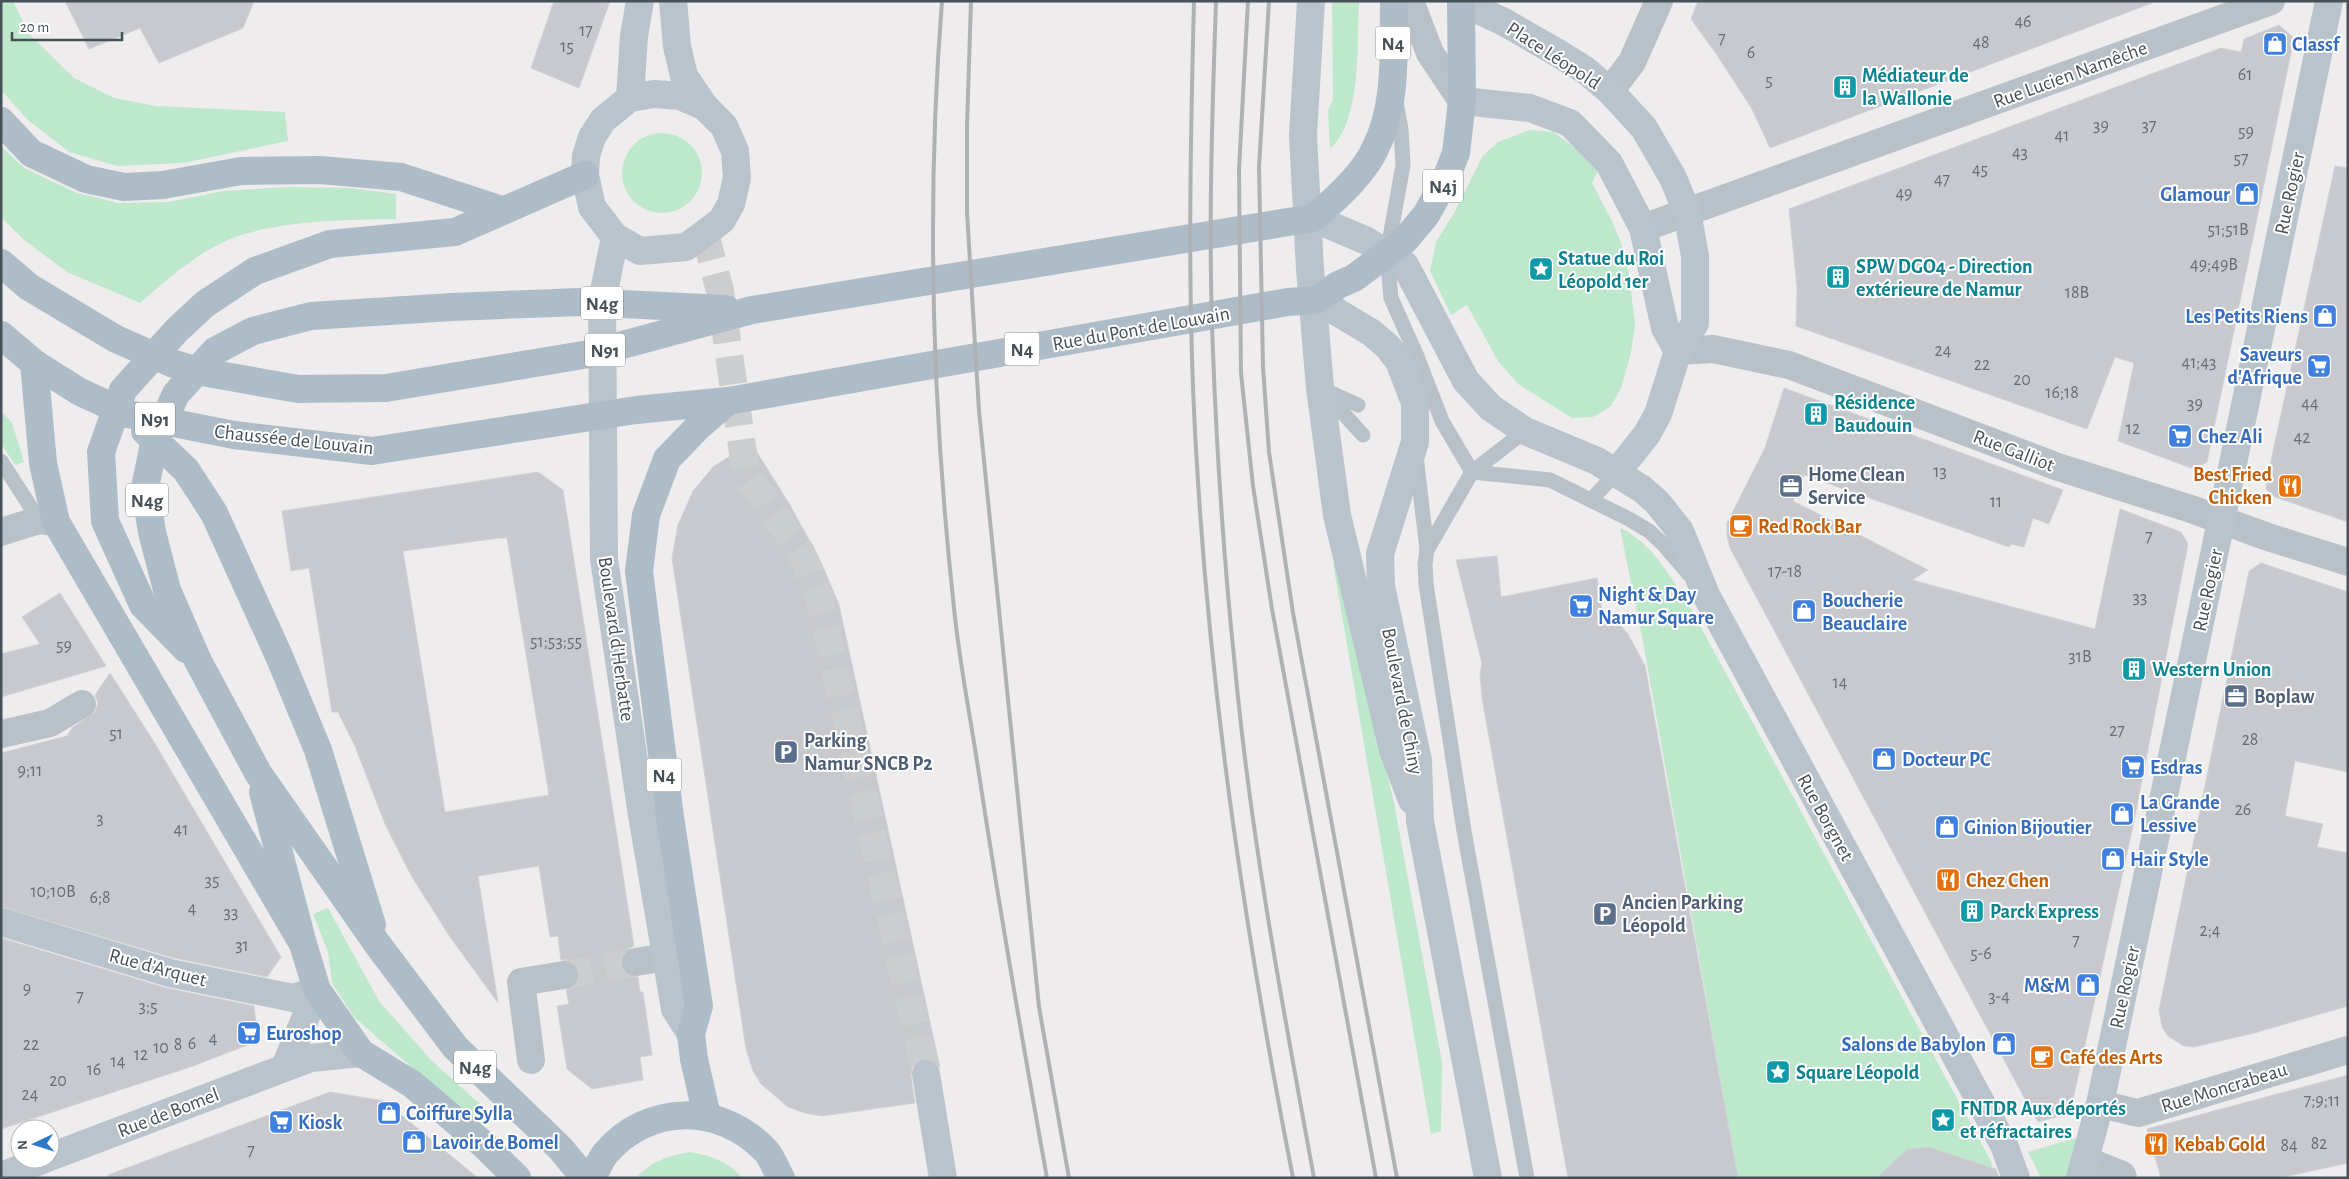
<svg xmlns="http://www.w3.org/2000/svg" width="2349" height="1179" font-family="'Alegreya Sans',sans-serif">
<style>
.green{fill:#bee8cc}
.building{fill:#c7c9ce;stroke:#d0d2d7;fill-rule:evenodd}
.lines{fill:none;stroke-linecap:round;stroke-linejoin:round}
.street-tunnel{stroke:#cccdce;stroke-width:28;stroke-dasharray:28 14;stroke-linecap:butt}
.secondary-tunnel{stroke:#cccdce;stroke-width:28;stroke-dasharray:28 14;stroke-linecap:butt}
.lane{stroke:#b8c1c7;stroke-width:15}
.street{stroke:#b8c1c7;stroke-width:28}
.secondary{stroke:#b9c3cc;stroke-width:28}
.primary{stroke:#aebcc8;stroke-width:28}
.rail{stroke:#afb2b5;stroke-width:4}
.labels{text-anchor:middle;stroke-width:4;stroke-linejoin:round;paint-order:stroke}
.number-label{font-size:18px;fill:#666e75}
.shield{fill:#fff;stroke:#7e8489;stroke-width:1}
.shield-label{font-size:19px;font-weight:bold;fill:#465057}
.shop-label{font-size:20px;font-weight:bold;fill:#366cbe;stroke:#fff;text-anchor:start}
.street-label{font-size:20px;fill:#465057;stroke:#fff}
.culture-label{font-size:20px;font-weight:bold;fill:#0d838f;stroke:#fff;text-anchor:start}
.service-label{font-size:20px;font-weight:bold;fill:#4e5e75;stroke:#fff;text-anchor:start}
.food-label{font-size:20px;font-weight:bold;fill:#c56008;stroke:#fff;text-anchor:start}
</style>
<rect width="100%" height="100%" fill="#eeecec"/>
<g class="green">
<path d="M1 1H13L29 34 74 78 114 98 156 106 285 112 288 141 183 163 117 166 69 152 28 120 1 90Z"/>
<path d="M1332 1H1359C1357 43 1362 120 1330 149L1328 110 1333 100Z"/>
<path d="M1530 130 1553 132 1584 154 1598 171 1592 183 1612 221 1621 243 1629 274 1635 325 1631 353 1621 388 1611 406 1593 417 1572 418 1518 384 1498 361 1467 305 1451 315 1430 271 1436 242 1454 213 1482 157 1498 142Z"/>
<circle cx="662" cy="173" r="40"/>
<path d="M1 146 24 168 77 193 119 203 168 202 224 191 287 187 350 188 396 194V219C347 220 293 220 245 234 205 245 170 277 140 303L67 272 23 239 1 217Z"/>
<path d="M1 411 12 423 24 462 15 465 1 443Z"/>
<path d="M1620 528C1653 543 1672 579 1691 609L1991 1161 1994 1178H1738L1644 647Z"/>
<path d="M1337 562 1394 803 1442 1062 1441 1131 1431 1134 1333 563Z"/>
<path d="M328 908 379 1001 431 1060 491 1114 481 1128 354 1017 332 983 328 952 313 914Z"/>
<path d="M2076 1138V1154L2068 1178H2041L2028 1152Z"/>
<path d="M690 1152C711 1156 728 1161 742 1178H636C651 1161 668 1156 690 1152Z"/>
</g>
<g class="building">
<path d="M65 1H254L243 28 159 63 140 28 89 49Z"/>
<path d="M554 1H610L579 88 531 68Z"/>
<path d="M1698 1H2152V3L1770 148 1752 109 1717 55 1691 19Z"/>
<path d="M2279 25 2294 38 2207 462 2194 469 2118 441 2134 363 2115 357 2087 429 1796 326 1797 287 1789 209 2221 48 2241 52 2244 39Z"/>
<path d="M2335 166 2348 168V522L2275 497 2266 489 2273 451Z"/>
<path d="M1784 388 2063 490 2049 524 2033 518 2024 547 2011 544 2009 547 1804 475 1793 501 1928 570 1912 580 2095 629 2120 509 2181 532 2188 544 2133 826 2070 1113 2038 1122 2026 1101 1730 548 1727 536V523L1765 448Z"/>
<path d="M753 446 790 505 821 562 839 605 940 1068 931 1059H923L916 1062 912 1068 911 1076 915 1103 822 1116 805 1113 788 1107 761 1084 753 1071 746 1049 672 558 678 525 693 491 713 467 738 451Z"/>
<path d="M538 472 563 490 634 946 626 950 622 956 621 965 624 972 630 976 638 977 640 992H643L652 1055 640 1057 643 1080 592 1089 567 1069 557 1006 569 1004 566 990 574 987 579 980V973L576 965 569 960H561L558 936 550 937 539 866 478 876 498 1003 450 937 412 877 385 824 355 746 338 712H332L309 568 291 571 282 511ZM499 538H507L549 795 445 812 403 551Z"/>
<path d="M1497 556 1501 597 1597 578 1602 611 1619 624 1628 634 1645 666 1738 1178H1568L1482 698 1480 674 1482 663 1456 560Z"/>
<path d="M2261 563 2348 592V772L2295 761 2285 816 2323 824 2317 847 2348 853V1006L2254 1033 2194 1047 2184 1046 2168 1036 2162 1027 2159 1010 2249 571Z"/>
<path d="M60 593 106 666 1 697V654L40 644 22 617Z"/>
<path d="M110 673 154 742 281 957 267 977 174 958 1 907V753L67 736 72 728 95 712 98 703 95 695Z"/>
<path d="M1 938 166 988 254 1006 258 1041 193 1066 1 1129Z"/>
<path d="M2348 1075V1163L2279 1178H2161L2147 1129Z"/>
<path d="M330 1092 384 1101 478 1178H109L108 1175Z"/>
<path d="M1928 1147 1996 1169 1999 1178H1876L1907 1150Z"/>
</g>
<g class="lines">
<path class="street-tunnel" d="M564 975 636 962"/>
<path class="secondary-tunnel" d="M705 233 720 291 746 474 801 552 818 593 926 1074"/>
<g class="lane">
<path d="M1396 102 1401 129 1403 165 1387 254 1391 298 1416 354 1442 421 1472 472"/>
<path d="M1358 405 1320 388 1363 435"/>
<path d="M1416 456 1427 550 1425 564 1426 584 1464 831 1527 1178"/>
<path d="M1 461 39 520"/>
<path d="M1472 472 1550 480 1629 519 1649 531 1663 544 1689 574"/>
<path d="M1591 500 1617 472"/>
<path d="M1427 550 1472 472 1525 431"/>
</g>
<g class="street">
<path d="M1410 1 1430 53 1462 101"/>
<path d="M1610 91 1632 62 1659 1"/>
<path d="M1643 228 2271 1"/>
<path d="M1678 351 1713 349 1789 365 2058 467 2191 509 2268 537 2348 562"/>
<path d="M1 532 39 520 56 522"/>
<path d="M1 734 50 723 82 704"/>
<path d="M636 962 666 957"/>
<path d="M531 1060 521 982 564 975"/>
<path d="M2100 1104 2138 1113 2348 1050"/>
<path d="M2085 1160 2122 1175 2123 1178"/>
</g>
<g class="secondary">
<path d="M673 1 677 46 684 76 705 107"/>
<path d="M1311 1 1303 135 1310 269 1320 388 1337 515 1393 750 1412 800"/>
<path d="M1461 2 1504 22 1556 52 1585 70 1610 91 1644 128 1673 178 1687 212 1695 256V323L1678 351 1658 414 1647 434 1617 472"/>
<path d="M654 94 680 96 705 107 724 126 735 151 737 178 731 204 722 220 705 233 686 247 640 251 615 237 592 207 585 175 586 156 592 137 603 120 630 98Z"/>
<path d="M630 98 634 36 640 1"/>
<path d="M1462 101 1530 108 1570 123 1609 163 1643 228 1665 328 1678 351"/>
<path d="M1313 218 1367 241 1405 265 1466 381 1491 408 1525 431 1597 461 1642 489 1657 502 1680 531 1706 595 2004 1145 2016 1178"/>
<path d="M615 237 602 301 604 559 642 815 675 1009 691 1034"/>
<path d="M1317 300 1372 333 1388 347 1399 361 1415 403V442L1380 554 1381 586 1418 761 1420 821 1488 1178"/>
<path d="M1 922 170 973 293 998 317 990"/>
<path d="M285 1067 317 990"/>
<path d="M926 1074 943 1178"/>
<path d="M50 1157 311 1058 361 1053"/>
<path d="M1 1176 45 1159"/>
<path d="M2080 1178 2100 1104 2329 1"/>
</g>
<g class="primary">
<path d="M1 121 31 153 86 179 124 187 163 185 241 171 320 170 401 177 502 210"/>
<path d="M1 263 29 287 116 339 171 363 202 372 298 389 386 388 589 354 752 310 1313 218C1335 200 1363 175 1375 149 1398 104 1393 50 1394 1"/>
<path d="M1 335 34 363 80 392 128 414 234 435 372 451 636 410 728 401 1288 302 1317 300 1338 285 1354 278 1405 240 1426 215 1445 181 1456 153 1462 101 1461 1"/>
<path d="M34 363 43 463 56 522 303 944"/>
<path d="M145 431 186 470 214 513 279 656 318 750 372 925"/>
<path d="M186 649 143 605 105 521 101 452 123 390 177 330 205 304 255 271 330 244 455 232 585 175"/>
<path d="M263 792 303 944 317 990 361 1053 412 1084 483 1144 517 1178"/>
<path d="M707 1116 694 1059 691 1034 699 1006 670 817 639 571 646 515 667 459 698 427 728 401"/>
<path d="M585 1178 560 1148 455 1047 378 945 258 773 198 661 167 590 152 532 145 488 155 439 176 394 215 351 253 331 311 316 452 307 580 302 726 309"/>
<path d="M592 1178C596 1170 600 1161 605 1154 648 1103 721 1103 766 1151 772 1158 776 1169 781 1178"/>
</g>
<g class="rail">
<path d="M942 1C926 203 932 406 954 608 959 659 969 710 977 761 998 900 1022 1039 1047 1178"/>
<path d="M971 1 967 126V212L979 411 1039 1007 1069 1178"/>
<path d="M1194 1C1190 156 1187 311 1197 465 1211 705 1247 942 1293 1178"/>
<path d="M1216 1C1212 118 1208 235 1213 352 1217 457 1224 562 1235 667 1251 839 1283 1008 1314 1178"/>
<path d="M1248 1 1239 170 1241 373 1253 486 1272 609 1376 1178"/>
<path d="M1269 1 1259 167 1263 367 1269 452 1293 613 1397 1178"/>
</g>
</g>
<defs>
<symbol id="shop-square" viewBox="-11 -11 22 22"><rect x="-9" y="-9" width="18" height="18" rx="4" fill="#3f7fe0" stroke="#fff"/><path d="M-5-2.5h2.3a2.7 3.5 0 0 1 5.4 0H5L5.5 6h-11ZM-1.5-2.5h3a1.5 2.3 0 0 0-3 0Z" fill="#fff"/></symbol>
<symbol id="building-square" viewBox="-11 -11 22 22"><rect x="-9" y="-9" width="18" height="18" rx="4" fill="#0f9aa8" stroke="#fff"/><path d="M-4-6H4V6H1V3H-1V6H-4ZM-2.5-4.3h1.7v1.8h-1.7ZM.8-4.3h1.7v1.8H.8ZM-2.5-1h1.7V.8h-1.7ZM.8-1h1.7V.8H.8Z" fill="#fff"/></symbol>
<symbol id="sight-square" viewBox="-11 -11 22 22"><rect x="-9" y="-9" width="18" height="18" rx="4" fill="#0f9aa8" stroke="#fff"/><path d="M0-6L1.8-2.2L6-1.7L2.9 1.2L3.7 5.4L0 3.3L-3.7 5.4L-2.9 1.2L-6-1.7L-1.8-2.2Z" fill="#fff"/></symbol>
<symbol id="supermarket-square" viewBox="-11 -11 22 22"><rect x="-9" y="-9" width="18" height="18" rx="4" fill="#3f7fe0" stroke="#fff"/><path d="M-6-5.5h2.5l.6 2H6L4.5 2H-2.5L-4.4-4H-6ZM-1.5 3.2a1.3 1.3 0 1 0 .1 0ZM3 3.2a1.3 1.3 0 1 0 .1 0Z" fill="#fff"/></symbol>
<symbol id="office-square" viewBox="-11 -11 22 22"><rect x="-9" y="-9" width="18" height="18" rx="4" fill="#5c6f8a" stroke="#fff"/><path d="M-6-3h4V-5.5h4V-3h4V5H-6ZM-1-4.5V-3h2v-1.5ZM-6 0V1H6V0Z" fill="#fff"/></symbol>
<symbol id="restaurant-square" viewBox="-11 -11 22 22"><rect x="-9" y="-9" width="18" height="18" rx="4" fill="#e8710a" stroke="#fff"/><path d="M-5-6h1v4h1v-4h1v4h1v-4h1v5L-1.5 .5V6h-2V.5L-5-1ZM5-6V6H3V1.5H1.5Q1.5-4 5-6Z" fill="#fff"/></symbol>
<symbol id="cafe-square" viewBox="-11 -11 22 22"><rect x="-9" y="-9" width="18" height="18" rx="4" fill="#e8710a" stroke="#fff"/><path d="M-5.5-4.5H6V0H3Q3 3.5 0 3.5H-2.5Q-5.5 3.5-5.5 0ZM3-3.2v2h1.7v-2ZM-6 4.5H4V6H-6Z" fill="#fff"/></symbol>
<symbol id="parking-square" viewBox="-11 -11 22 22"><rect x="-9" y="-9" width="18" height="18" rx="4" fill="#5c6f8a" stroke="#fff"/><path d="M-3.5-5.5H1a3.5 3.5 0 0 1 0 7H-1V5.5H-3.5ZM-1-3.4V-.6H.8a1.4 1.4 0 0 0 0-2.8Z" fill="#fff"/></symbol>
</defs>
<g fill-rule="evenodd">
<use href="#shop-square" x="2261" y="30" width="28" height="28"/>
<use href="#building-square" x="1831" y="73" width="28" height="28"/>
<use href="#shop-square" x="2233" y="180" width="28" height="28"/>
<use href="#sight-square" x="1527" y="255" width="28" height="28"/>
<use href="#building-square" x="1824" y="263" width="28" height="28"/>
<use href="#shop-square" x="2311" y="302" width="28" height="28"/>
<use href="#supermarket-square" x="2305" y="352" width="28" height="28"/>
<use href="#building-square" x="1802" y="400" width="28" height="28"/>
<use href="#supermarket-square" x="2166" y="422" width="28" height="28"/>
<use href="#office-square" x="1777" y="472" width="28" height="28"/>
<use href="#restaurant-square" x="2276" y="472" width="28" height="28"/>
<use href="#cafe-square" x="1727" y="512" width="28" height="28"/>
<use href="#supermarket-square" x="1567" y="592" width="28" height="28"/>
<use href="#shop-square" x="1790" y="597" width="28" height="28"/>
<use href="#building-square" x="2120" y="655" width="28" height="28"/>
<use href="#office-square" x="2222" y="682" width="28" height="28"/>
<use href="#parking-square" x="772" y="738" width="28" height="28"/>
<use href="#shop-square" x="1870" y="745" width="28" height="28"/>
<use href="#supermarket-square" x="2119" y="753" width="28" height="28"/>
<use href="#shop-square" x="2108" y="800" width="28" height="28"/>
<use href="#shop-square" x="1933" y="813" width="28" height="28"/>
<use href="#shop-square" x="2099" y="845" width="28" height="28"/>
<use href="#restaurant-square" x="1934" y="866" width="28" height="28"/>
<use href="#building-square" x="1958" y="897" width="28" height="28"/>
<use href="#parking-square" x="1591" y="900" width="28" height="28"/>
<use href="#shop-square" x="2074" y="971" width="28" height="28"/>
<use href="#supermarket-square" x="235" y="1019" width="28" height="28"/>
<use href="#shop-square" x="1990" y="1030" width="28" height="28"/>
<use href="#cafe-square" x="2028" y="1043" width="28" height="28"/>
<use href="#sight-square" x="1764" y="1058" width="28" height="28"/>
<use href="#shop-square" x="375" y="1099" width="28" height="28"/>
<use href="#sight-square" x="1929" y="1106" width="28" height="28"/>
<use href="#supermarket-square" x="267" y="1108" width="28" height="28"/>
<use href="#shop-square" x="400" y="1128" width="28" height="28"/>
<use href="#restaurant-square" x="2142" y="1130" width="28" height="28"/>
</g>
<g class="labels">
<g class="number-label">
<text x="2023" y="27">46</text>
<text x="586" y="36">17</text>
<text x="1722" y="44">7</text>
<text x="1981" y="48">48</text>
<text x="567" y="52">15</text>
<text x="1751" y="58">6</text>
<text x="2245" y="80">61</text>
<text x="1769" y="86">5</text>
<text x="2101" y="131">39</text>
<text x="2149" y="131">37</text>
<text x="2246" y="137">59</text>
<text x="2062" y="141">41</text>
<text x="2020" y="158">43</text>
<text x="2241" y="164">57</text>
<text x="1980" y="175">45</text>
<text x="1942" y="185">47</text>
<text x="1904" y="199">49</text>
<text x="2228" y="235">51;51B</text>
<text x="2214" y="270">49;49B</text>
<text x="2077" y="298">18B</text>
<text x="1943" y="356">24</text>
<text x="2199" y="368">41;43</text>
<text x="1982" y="370">22</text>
<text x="2022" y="385">20</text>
<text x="2062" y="398">16;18</text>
<text x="2195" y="409">39</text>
<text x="2310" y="409">44</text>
<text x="2133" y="434">12</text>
<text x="2302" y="443">42</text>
<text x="1940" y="477">13</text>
<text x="1996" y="507">11</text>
<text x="2149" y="542">7</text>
<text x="1785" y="577">17-18</text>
<text x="2140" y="603">33</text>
<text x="556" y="647">51;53;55</text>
<text x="64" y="651">59</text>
<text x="2080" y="662">31B</text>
<text x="1840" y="688">14</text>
<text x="2117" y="736">27</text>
<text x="116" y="739">51</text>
<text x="2250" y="745">28</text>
<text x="30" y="776">9;11</text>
<text x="2243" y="815">26</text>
<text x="100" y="824">3</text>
<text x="181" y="835">41</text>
<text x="212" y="886">35</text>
<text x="53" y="897">10;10B</text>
<text x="100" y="903">6;8</text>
<text x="192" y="914">4</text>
<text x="231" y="918">33</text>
<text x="2210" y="936">2;4</text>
<text x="2076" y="946">7</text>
<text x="242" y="951">31</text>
<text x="1981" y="959">5-6</text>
<text x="27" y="994">9</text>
<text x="80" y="1002">7</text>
<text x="1999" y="1002">3-4</text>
<text x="148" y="1012">3;5</text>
<text x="213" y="1044">4</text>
<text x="192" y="1049">6</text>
<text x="31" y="1050">22</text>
<text x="178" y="1050">8</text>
<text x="161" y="1053">10</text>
<text x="141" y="1060">12</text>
<text x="118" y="1067">14</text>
<text x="94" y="1075">16</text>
<text x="58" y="1086">20</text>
<text x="30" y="1100">24</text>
<text x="2322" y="1106">7;9;11</text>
<text x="2319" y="1149">82</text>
<text x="2289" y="1151">84</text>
<text x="251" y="1156">7</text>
</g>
<g class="shield">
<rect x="1375.5" y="26.5" width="35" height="33" rx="4"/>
<rect x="1423" y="169.5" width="40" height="33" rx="4"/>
<rect x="581" y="286.5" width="42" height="33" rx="4"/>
<rect x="1004.5" y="332.5" width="35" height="33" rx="4"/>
<rect x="585" y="333.5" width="40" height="33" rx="4"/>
<rect x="135" y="402.5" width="40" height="33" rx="4"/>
<rect x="126" y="483.5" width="42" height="33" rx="4"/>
<rect x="646.5" y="758.5" width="35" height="33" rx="4"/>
<rect x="454" y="1050.5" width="42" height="33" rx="4"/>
</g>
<g class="shield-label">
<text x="1393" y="50">N4</text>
<text x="1443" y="193">N4j</text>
<text x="602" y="310">N4g</text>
<text x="1022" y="356">N4</text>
<text x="605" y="357">N91</text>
<text x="155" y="426">N91</text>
<text x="147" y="507">N4g</text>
<text x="664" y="782">N4</text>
<text x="475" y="1074">N4g</text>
</g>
<g class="shop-label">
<text x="2292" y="51">Classf</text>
<text x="2230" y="201" text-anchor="end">Glamour</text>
<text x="2308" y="323" text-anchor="end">Les Petits Riens</text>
<text x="2302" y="361" text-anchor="end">Saveurs<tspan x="2302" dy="23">d'Afrique</tspan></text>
<text x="2198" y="443">Chez Ali</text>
<text x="1598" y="601">Night &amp; Day<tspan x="1598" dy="23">Namur Square</tspan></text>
<text x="1822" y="607">Boucherie<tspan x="1822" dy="23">Beauclaire</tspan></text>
<text x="1902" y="766">Docteur PC</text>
<text x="2150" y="774">Esdras</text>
<text x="2140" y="809">La Grande<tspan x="2140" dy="23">Lessive</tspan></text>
<text x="1964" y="834">Ginion Bijoutier</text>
<text x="2130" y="866">Hair Style</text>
<text x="2070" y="992" text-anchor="end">M&amp;M</text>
<text x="266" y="1040">Euroshop</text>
<text x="1986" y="1051" text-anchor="end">Salons de Babylon</text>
<text x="406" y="1120">Coiffure Sylla</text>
<text x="298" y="1129">Kiosk</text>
<text x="432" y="1149">Lavoir de Bomel</text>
</g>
<g class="street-label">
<text transform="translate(1554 55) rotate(33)" y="7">Place Léopold</text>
<text transform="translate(2070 74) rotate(-20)" y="7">Rue Lucien Namêche</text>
<text transform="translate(2289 193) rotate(-78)" y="7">Rue Rogier</text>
<text transform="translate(1141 328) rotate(-10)" y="7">Rue du Pont de Louvain</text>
<text transform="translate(294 439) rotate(6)" y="7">Chaussée de Louvain</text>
<text transform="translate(2014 450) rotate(21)" y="7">Rue Galliot</text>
<text transform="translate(2207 590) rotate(-78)" y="7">Rue Rogier</text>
<text transform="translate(617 639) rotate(82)" y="7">Boulevard d'Herbatte</text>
<text transform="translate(1403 701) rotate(79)" y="7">Boulevard de Chiny</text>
<text transform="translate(1826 817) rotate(61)" y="7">Rue Borgnet</text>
<text transform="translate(158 967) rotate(15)" y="7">Rue d'Arquet</text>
<text transform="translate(2124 987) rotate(-78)" y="7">Rue Rogier</text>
<text transform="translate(2224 1087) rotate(-17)" y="7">Rue Moncrabeau</text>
<text transform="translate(168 1112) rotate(-21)" y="7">Rue de Bomel</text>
</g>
<g class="culture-label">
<text x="1862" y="82">Médiateur de<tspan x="1862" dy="23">la Wallonie</tspan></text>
<text x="1558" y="265">Statue du Roi<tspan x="1558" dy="23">Léopold 1er</tspan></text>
<text x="1856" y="273">SPW DGO4 - Direction<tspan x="1856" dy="23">extérieure de Namur</tspan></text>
<text x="1834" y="409">Résidence<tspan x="1834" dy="23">Baudouin</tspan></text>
<text x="2152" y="676">Western Union</text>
<text x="1990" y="918">Parck Express</text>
<text x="1796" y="1079">Square Léopold</text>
<text x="1960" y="1115">FNTDR Aux déportés<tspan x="1960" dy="23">et réfractaires</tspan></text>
</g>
<g class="service-label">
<text x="1808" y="481">Home Clean<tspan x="1808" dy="23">Service</tspan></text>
<text x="2254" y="703">Boplaw</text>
<text x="804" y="747">Parking<tspan x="804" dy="23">Namur SNCB P2</tspan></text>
<text x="1622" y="909">Ancien Parking<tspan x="1622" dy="23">Léopold</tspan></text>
</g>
<g class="food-label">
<text x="2272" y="481" text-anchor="end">Best Fried<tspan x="2272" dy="23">Chicken</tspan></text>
<text x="1758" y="533">Red Rock Bar</text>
<text x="1966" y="887">Chez Chen</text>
<text x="2060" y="1064">Café des Arts</text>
<text x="2174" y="1151">Kebab Gold</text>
</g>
</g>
<rect width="2349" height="1179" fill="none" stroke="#465057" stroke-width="5"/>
<g transform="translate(35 1144) rotate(266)"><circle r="24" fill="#ffffff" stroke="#b5b9bc"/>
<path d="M0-4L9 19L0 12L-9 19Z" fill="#2d78c7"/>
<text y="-8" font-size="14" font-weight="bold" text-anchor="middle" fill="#465057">N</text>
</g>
<path d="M12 32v8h110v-8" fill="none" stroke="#465057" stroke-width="2.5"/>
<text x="20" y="32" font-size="15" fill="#465057" stroke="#ffffff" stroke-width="4" paint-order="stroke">20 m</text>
</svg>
